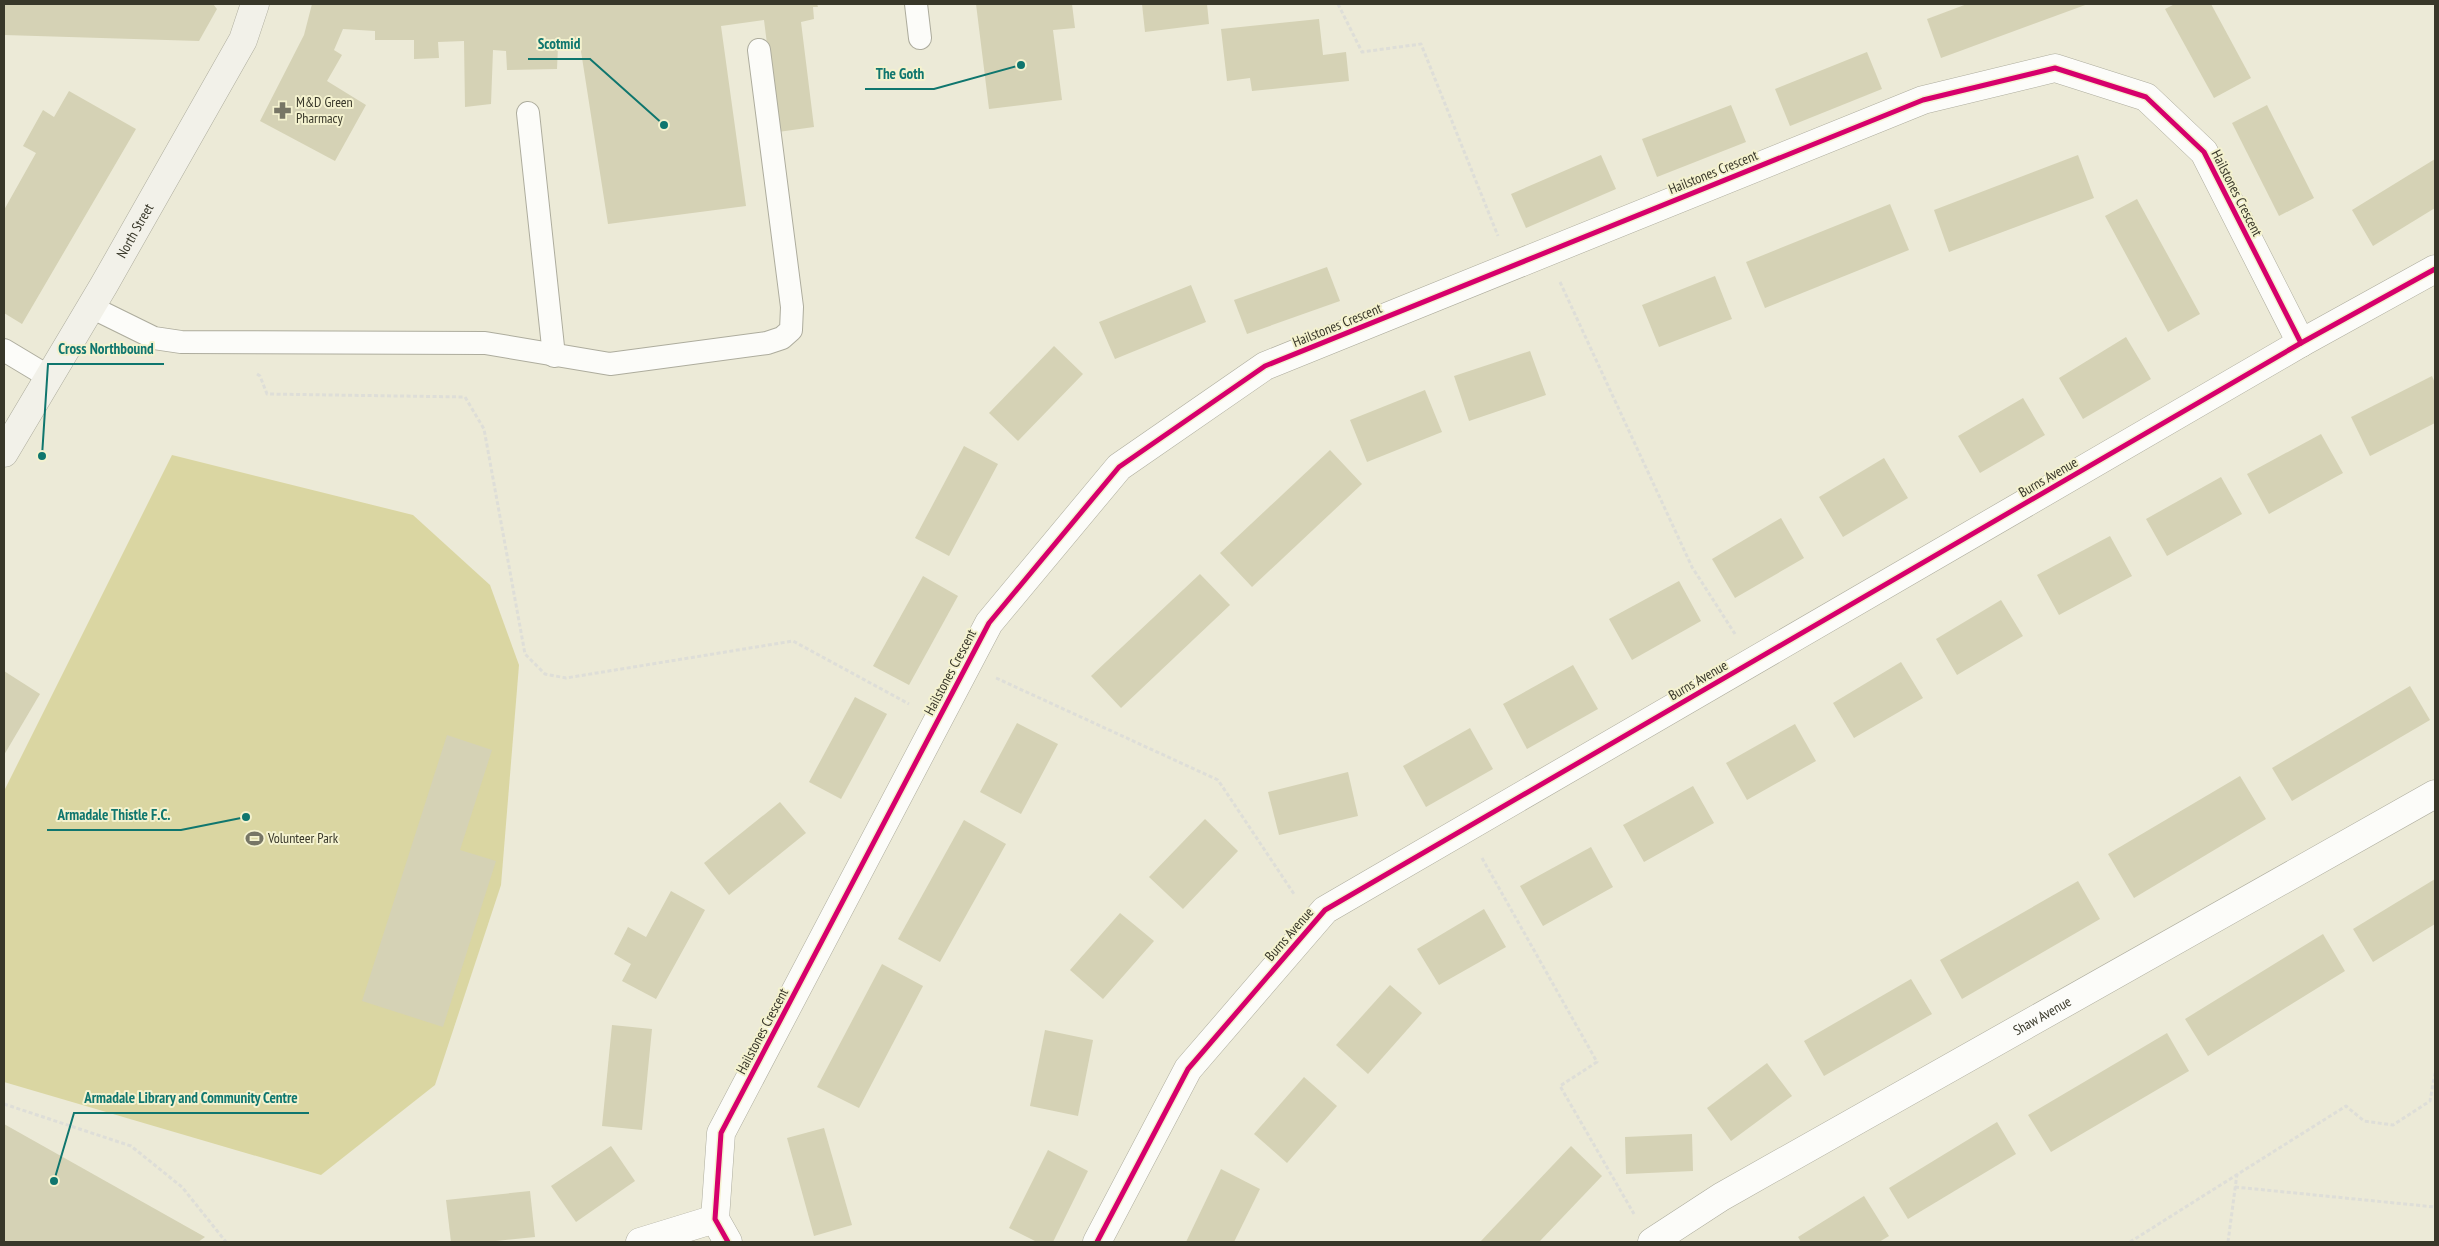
<svg xmlns="http://www.w3.org/2000/svg" width="2439" height="1246" font-family="'PT Sans Narrow',sans-serif">
<style>
.green{fill:#dad6a2}
.building{fill:#d5d2b5}
.lines{fill:none;stroke-linecap:round;stroke-linejoin:round}
.service-casing{stroke:#adac9d;stroke-width:24}
.minor-casing{stroke:#adac9d;stroke-width:29}
.secondary-casing{stroke:#adac9d;stroke-width:29}
.path{stroke:#deded8;stroke-width:3;stroke-dasharray:4 2.5;stroke-linecap:butt}
.service{stroke:#fcfcf9;stroke-width:22}
.minor{stroke:#fcfcf9;stroke-width:28}
.secondary{stroke:#f2f1e9;stroke-width:28}
.cycleway-casing{stroke:#f4f2cf;stroke-width:8}
.cycleway{stroke:#d6006c;stroke-width:5}
.labels{text-anchor:middle;stroke-width:4;stroke-linejoin:round;paint-order:stroke}
.poi-label{font-size:14px;fill:#383729;stroke:#f4f2cf;text-anchor:start}
.street-label{font-size:14px;fill:#383729;stroke:#f4f2cf}
.leader{fill:none;stroke:#0f766e;stroke-width:2}
.callout-dot{fill:#0f766e;stroke:#f4f2cf;stroke-width:2}
.callout-label{font-size:15px;text-anchor:middle;font-weight:bold;fill:#0f766e;stroke:#f4f2cf;stroke-width:4;stroke-linejoin:round;paint-order:stroke}
</style>
<rect width="100%" height="100%" fill="#ecead7"/>
<path class="green" d="M172 455 413 515 490 585 519 665 501 885 435 1085 321 1175 4 1082V791Z"/>
<g class="building">
<path d="M4 4H213L217 9 199 41 4 35Z"/>
<path d="M312 4H817L818 7H813L814 19 801 22 814 127 778 132 764 20 721 26 746 206 608 224 580 45 558 46 557 69 507 70 506 51 493 50 491 104 465 107 464 41 438 42 439 58 414 59V40H375V31L343 29 334 50 342 55 327 81 366 105 335 161 260 121 304 35Z"/>
<path d="M976 4H1072L1075 28 1053 30 1062 100 989 109Z"/>
<path d="M1142 4H1207L1209 24 1145 32Z"/>
<path d="M1967 4H2088L1941 58 1927 19Z"/>
<path d="M2175 4H2211L2251 78 2214 98 2165 9Z"/>
<path d="M1319 19 1323 55 1346 52 1349 81 1252 91 1250 78 1227 81 1221 29Z"/>
<path d="M1867 52 1882 89 1790 126 1775 89Z"/>
<path d="M69 91 136 129 22 324 4 313V210L36 153 23 146 43 110 54 117Z"/>
<path d="M1731 105 1746 142 1657 177 1642 139Z"/>
<path d="M2267 105 2314 198 2279 216 2232 123Z"/>
<path d="M1601 155 1616 189 1526 228 1511 194Z"/>
<path d="M2078 155 2094 198 1949 252 1934 210Z"/>
<path d="M2435 159V208L2373 246 2352 210Z"/>
<path d="M2137 199 2200 314 2168 332 2105 216Z"/>
<path d="M1890 204 1909 250 1765 308 1746 262Z"/>
<path d="M1327 267 1340 301 1247 334 1234 300Z"/>
<path d="M1715 276 1732 319 1659 347 1642 305Z"/>
<path d="M1191 285 1206 322 1115 359 1099 322Z"/>
<path d="M2126 337 2151 379 2083 419 2059 378Z"/>
<path d="M1054 346 1083 374 1018 441 989 413Z"/>
<path d="M1530 351 1546 395 1469 421 1454 376Z"/>
<path d="M2432 376 2435 383V423L2370 456 2351 417Z"/>
<path d="M1425 390 1442 432 1367 462 1350 420Z"/>
<path d="M2023 398 2045 435 1980 473 1958 436Z"/>
<path d="M2321 434 2343 473 2269 514 2247 474Z"/>
<path d="M964 446 998 464 949 556 915 538Z"/>
<path d="M1330 450 1362 484 1252 587 1220 553Z"/>
<path d="M1884 458 1908 498 1843 537 1819 497Z"/>
<path d="M2221 477 2242 514 2167 556 2146 519Z"/>
<path d="M1781 518 1804 558 1735 598 1712 559Z"/>
<path d="M2110 536 2132 576 2059 615 2037 575Z"/>
<path d="M1200 574 1230 605 1121 708 1091 676Z"/>
<path d="M923 576 958 596 909 685 873 666Z"/>
<path d="M1679 581 1701 621 1632 660 1609 619Z"/>
<path d="M2001 600 2023 636 1957 675 1936 639Z"/>
<path d="M1901 662 1923 698 1854 738 1833 703Z"/>
<path d="M1573 665 1598 709 1527 749 1503 704Z"/>
<path d="M4 671 40 694 4 755Z"/>
<path d="M2410 686 2430 720 2292 801 2272 768Z"/>
<path d="M855 697 887 714 841 799 809 782Z"/>
<path d="M1017 723 1058 744 1021 814 980 792Z"/>
<path d="M1795 724 1816 761 1747 800 1726 763Z"/>
<path d="M1470 728 1493 769 1426 807 1403 766Z"/>
<path d="M447 735 492 750 460 850 496 861 443 1027 362 1001Z"/>
<path d="M1348 772 1358 816 1279 835 1268 792Z"/>
<path d="M2240 776 2266 819 2134 898 2108 854Z"/>
<path d="M1693 786 1714 823 1644 862 1623 825Z"/>
<path d="M780 802 806 833 729 895 704 863Z"/>
<path d="M1205 819 1238 851 1183 909 1149 877Z"/>
<path d="M964 820 1006 844 940 962 898 939Z"/>
<path d="M1591 847 1613 887 1543 926 1520 886Z"/>
<path d="M2435 879V924L2373 962 2353 929Z"/>
<path d="M2078 881 2100 919 1962 999 1940 960Z"/>
<path d="M671 891 705 910 656 999 622 981 631 964 614 954 628 927 646 937Z"/>
<path d="M1484 909 1506 947 1439 985 1417 949Z"/>
<path d="M1120 913 1154 941 1103 999 1070 970Z"/>
<path d="M2323 934 2345 971 2208 1056 2185 1019Z"/>
<path d="M882 964 923 986 859 1108 817 1087Z"/>
<path d="M1911 979 1932 1014 1824 1076 1804 1041Z"/>
<path d="M1390 985 1422 1013 1368 1074 1336 1045Z"/>
<path d="M612 1025 652 1029 642 1130 602 1126Z"/>
<path d="M1045 1030 1093 1040 1078 1116 1030 1106Z"/>
<path d="M2167 1033 2189 1071 2051 1152 2028 1115Z"/>
<path d="M1767 1063 1792 1096 1731 1141 1707 1108Z"/>
<path d="M1304 1077 1337 1106 1287 1163 1254 1134Z"/>
<path d="M1997 1122 2016 1154 1908 1219 1889 1188Z"/>
<path d="M4 1124 205 1237 198 1242H4Z"/>
<path d="M824 1128 852 1225 814 1236 787 1138Z"/>
<path d="M1692 1134 1693 1171 1626 1174 1625 1137Z"/>
<path d="M611 1146 635 1181 576 1222 551 1186Z"/>
<path d="M1571 1146 1602 1176 1539 1242H1480Z"/>
<path d="M1048 1150 1088 1171 1053 1242H1037L1009 1228Z"/>
<path d="M1221 1169 1260 1189 1234 1242H1186Z"/>
<path d="M530 1191 535 1237 486 1242H451L446 1200Z"/>
<path d="M1864 1196 1889 1236 1879 1242H1801L1798 1237Z"/>
</g>
<g class="lines">
<defs>
<g id="service">
<path d="M916 4 920 38"/>
<path d="M528 113 554 356"/>
<path d="M91 307 154 338 181 342 485 343 610 364 767 343 782 338 791 330 792 307 759 50"/>
<path d="M4 350 49 377"/>
</g>
<g id="minor">
<path d="M640 1242 715 1219"/>
<path d="M728 1242 715 1219 721 1133 989 623 1119 467 1265 366 1923 100 2055 68 2146 97 2204 152 2301 343"/>
<path d="M1097 1242 1188 1069 1325 910 2301 343 2435 269"/>
<path id="s1" d="M1652 1242 1721 1197 2435 794"/>
</g>
<g id="secondary">
<path id="s2" d="M4 453 104 285 243 40 255 4"/>
</g>
</defs>
<use href="#service" class="service-casing"/>
<use href="#minor" class="minor-casing"/>
<use href="#secondary" class="secondary-casing"/>
<g class="path">
<path d="M1338 4 1362 52 1421 44 1498 236"/>
<path d="M1560 282 1692 567 1735 634"/>
<path d="M257 374 260 376 267 394 465 397 484 429 525 654 545 674 566 678 793 641 909 704"/>
<path d="M996 678 1218 780 1294 894"/>
<path d="M1482 858 1597 1062 1560 1086 1634 1214"/>
<path d="M4 1104 131 1146 182 1187 226 1242"/>
<path d="M2235 1187 2435 1207"/>
<path d="M2130 1242 2346 1106 2364 1121 2393 1125 2430 1101 2435 1073"/>
<path d="M2228 1242 2237 1174"/>
</g>
<use href="#service" class="service"/>
<use href="#minor" class="minor"/>
<use href="#secondary" class="secondary"/>
<defs>
<g id="cycleway">
<path d="M728 1242 715 1219 721 1133 989 623 1119 467 1265 366 1923 100 2055 68 2146 97 2204 152 2301 343"/>
<path d="M1097 1242 1188 1069 1325 910 2301 343 2435 269"/>
</g>
</defs>
<use href="#cycleway" class="cycleway-casing"/>
<use href="#cycleway" class="cycleway"/>
</g>
<defs>
<symbol id="pharmacy-bare" viewBox="-9 -9 18 18"><path d="M-2-6h4v4h4v4h-4v4h-4v-4h-4v-4h4Z" fill="#777666" stroke="#f4f2cf" stroke-width="2.5" paint-order="stroke"/></symbol>
<symbol id="stadium-bare" viewBox="-9 -9 18 18"><path d="M0-5a6.5 5 0 1 0 0 10a6.5 5 0 1 0 0-10ZM-3.5-1.8h7v3.6h-7Z" fill="#777666" stroke="#f4f2cf" stroke-width="2.5" paint-order="stroke"/></symbol>
</defs>
<g fill-rule="evenodd">
<use href="#pharmacy-bare" x="270" y="98" width="25" height="25"/>
<use href="#stadium-bare" x="242" y="826" width="25" height="25"/>
</g>
<g class="labels">
<g class="poi-label">
<text x="296" y="107">M&amp;D Green<tspan x="296" dy="16">Pharmacy</tspan></text>
<text x="268" y="843">Volunteer Park</text>
</g>
<g class="street-label">
<text transform="translate(1713 172) rotate(-22)" y="5">Hailstones Crescent</text>
<text transform="translate(2237 193) rotate(63)" y="5">Hailstones Crescent</text>
<text dy="5" stroke="none"><textPath href="#s2" startOffset="258">North Street</textPath></text>
<text transform="translate(1337 325) rotate(-22)" y="5">Hailstones Crescent</text>
<text transform="translate(2048 477) rotate(-30)" y="5">Burns Avenue</text>
<text transform="translate(950 672) rotate(-62)" y="5">Hailstones Crescent</text>
<text transform="translate(1698 680) rotate(-30)" y="5">Burns Avenue</text>
<text transform="translate(1289 934) rotate(-49)" y="5">Burns Avenue</text>
<text dy="5" stroke="none"><textPath href="#s1" startOffset="451">Shaw Avenue</textPath></text>
<text transform="translate(762 1031) rotate(-62)" y="5">Hailstones Crescent</text>
</g>
</g>
<path class="leader" d="M664 125L590 59H528M1021 65L934 89H865M42 456L48 364H164M246 817L181 830H47M54 1181L74 1113H309"/>
<g class="callout-dot">
<circle cx="664" cy="125" r="5"/>
<circle cx="1021" cy="65" r="5"/>
<circle cx="42" cy="456" r="5"/>
<circle cx="246" cy="817" r="5"/>
<circle cx="54" cy="1181" r="5"/>
</g>
<g class="callout-label">
<text x="559" y="49">Scotmid</text>
<text x="900" y="79">The Goth</text>
<text x="106" y="354">Cross Northbound</text>
<text x="114" y="820">Armadale Thistle F.C.</text>
<text x="191" y="1103">Armadale Library and Community Centre</text>
</g>
<rect width="2439" height="1246" fill="none" stroke="#383729" stroke-width="10"/>
</svg>
